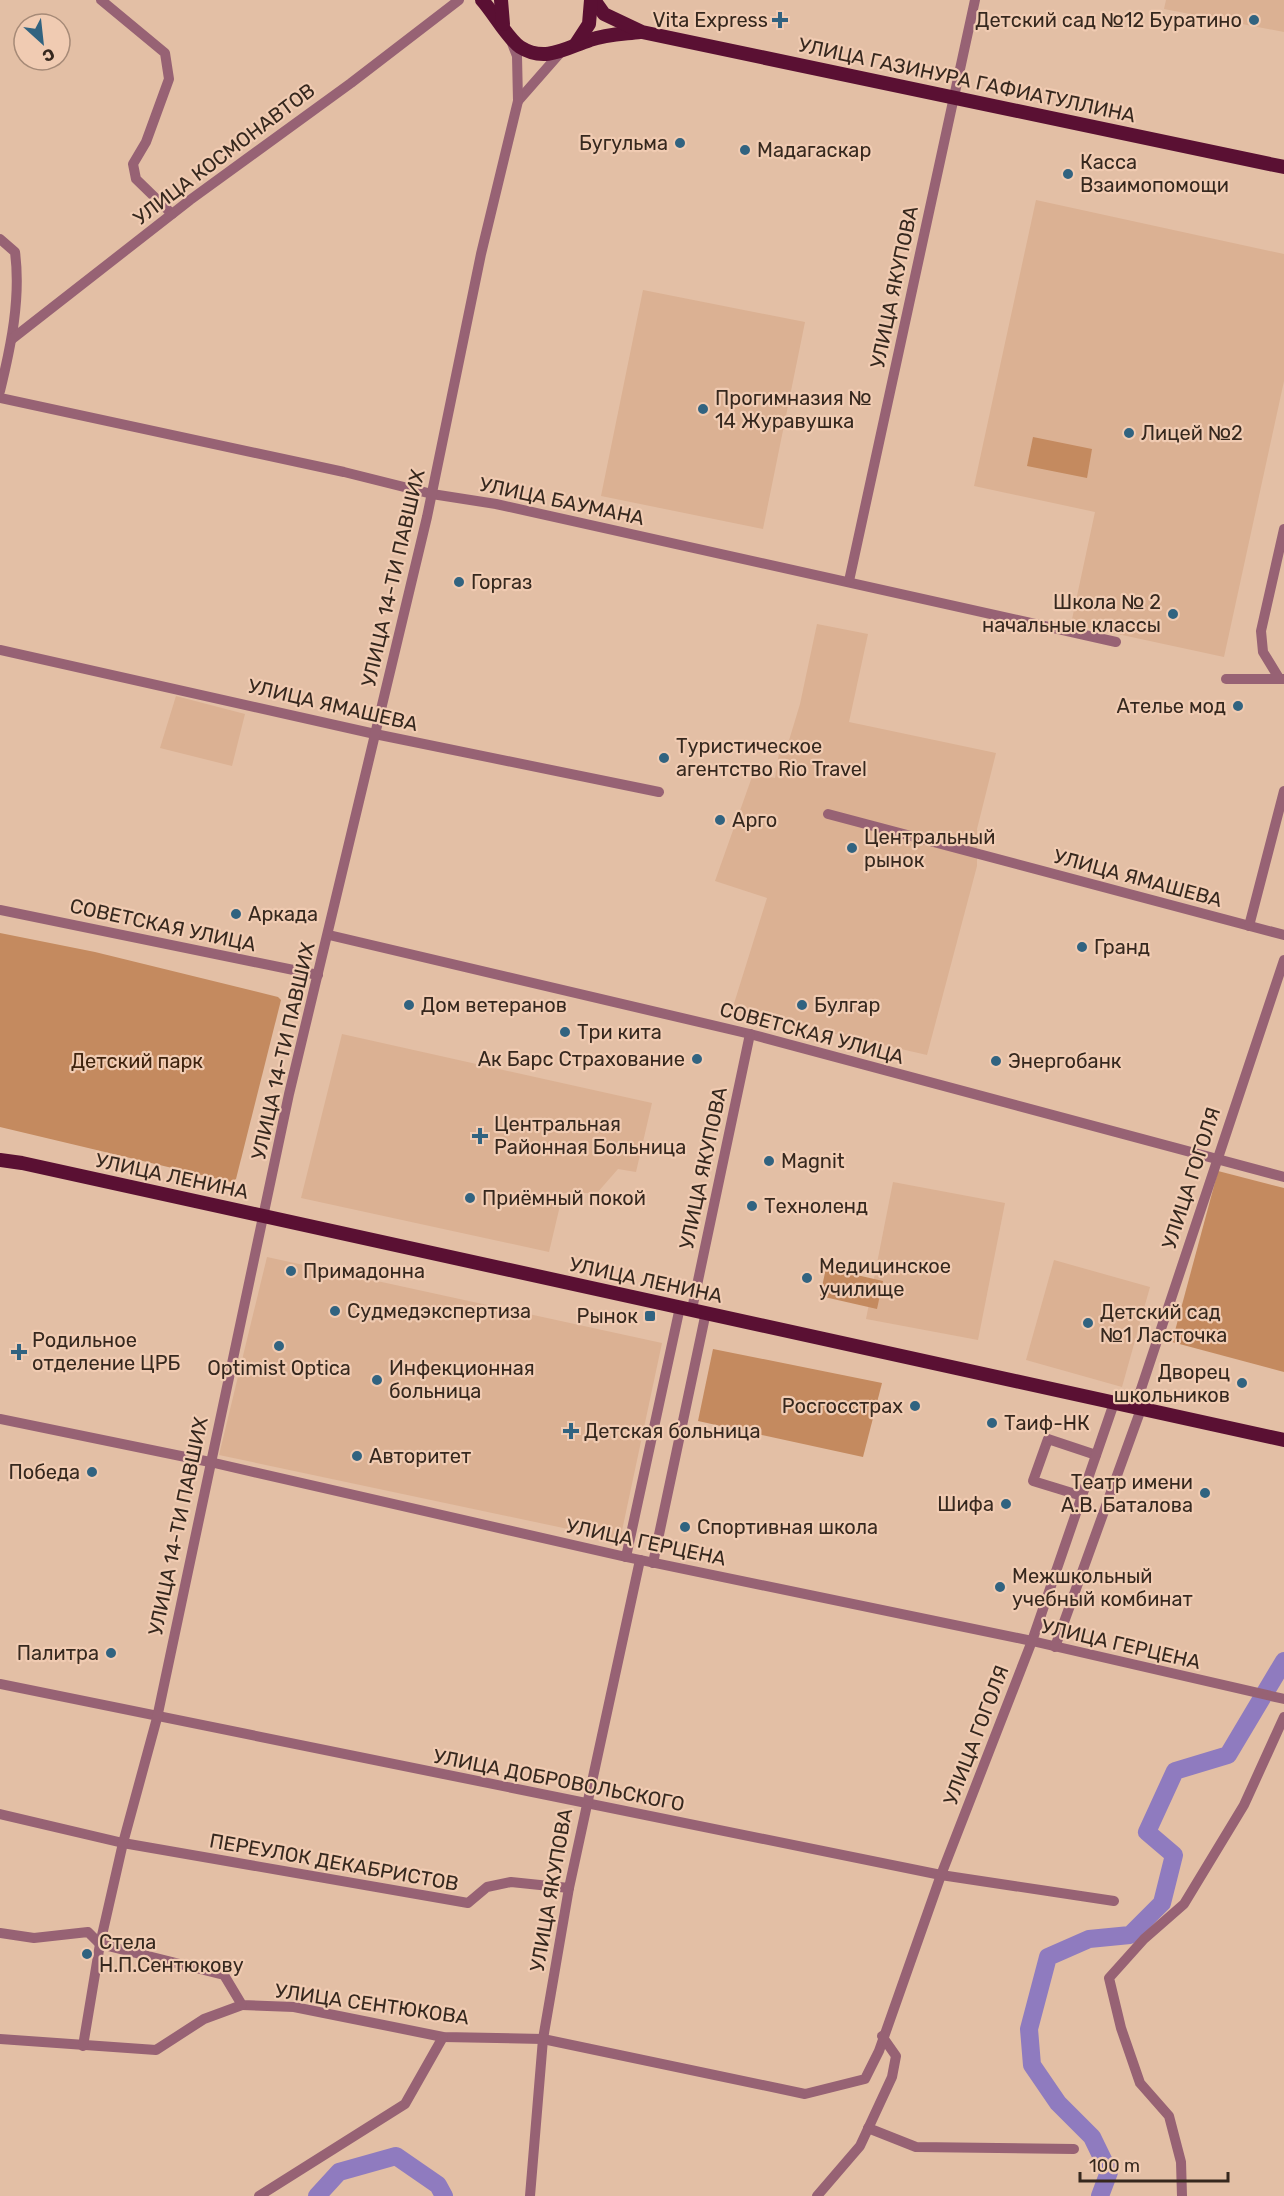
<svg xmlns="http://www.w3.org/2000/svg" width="1284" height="2196" font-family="Rubik,sans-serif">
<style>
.built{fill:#dbb193}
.green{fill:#c48a5f}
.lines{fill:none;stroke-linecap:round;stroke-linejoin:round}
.river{stroke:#8f7bbf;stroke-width:18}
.minor{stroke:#976274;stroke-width:10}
.major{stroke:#5a1033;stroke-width:14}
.poi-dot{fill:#316380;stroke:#f0cbb2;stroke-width:2}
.labels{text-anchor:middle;stroke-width:4.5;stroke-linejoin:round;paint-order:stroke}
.poi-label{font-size:20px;fill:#36281e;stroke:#f0cbb2;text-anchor:start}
.street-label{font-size:20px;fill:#36281e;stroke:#f0cbb2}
.park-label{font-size:20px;fill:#3e230e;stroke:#f0cbb2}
</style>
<rect width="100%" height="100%" fill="#e3bfa5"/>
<g class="built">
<path d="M1166 0H1284V32L1164 9Z"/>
<path d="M1036 200 1284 254V381L1224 657 1071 624 1095 512 974 486Z"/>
<path d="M643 290 805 322 763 529 601 496Z"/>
<path d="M817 624 868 634 849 722 996 753 977 829V866L927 1055 732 1010 767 898 715 881 753 774 775 778 780 747H787L800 704Z"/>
<path d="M176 696 245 714 232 766 160 748Z"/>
<path d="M342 1034 652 1103 636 1172 618 1169 597 1193H563L549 1252 301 1198Z"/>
<path d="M893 1182 1005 1203 978 1340 866 1319Z"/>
<path d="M267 1257 662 1343 620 1540 219 1455Z"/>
<path d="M1054 1260 1150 1287 1122 1387 1026 1360Z"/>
</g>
<g class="green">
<path d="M1033 437 1092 449 1087 478 1027 466Z"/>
<path d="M0 933 95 952 278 997 281 1000 236 1179 231 1182 0 1127Z"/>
<path d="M1218 1171 1284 1188V1372L1172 1342Z"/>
<path d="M826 1268 883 1281 877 1309 820 1296Z"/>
<path d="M713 1349 882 1383 863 1457 698 1421Z"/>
</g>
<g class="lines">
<g class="river">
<path d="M317 2196 339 2172 396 2156 438 2185 444 2196"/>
<path d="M1100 2196 1109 2172 1092 2137 1058 2103 1032 2065 1029 2029 1048 1957 1089 1939 1130 1935 1162 1903 1174 1855 1147 1832 1175 1771 1228 1755 1284 1661"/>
</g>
<g class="minor">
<path d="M101 0 165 53 169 79 146 142 133 164 136 179 172 214"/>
<path d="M518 101 561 52"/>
<path d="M0 239 15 252C21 298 11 346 0 391"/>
<path d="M12 339 190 200 351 83 459 0"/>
<path d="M0 398 344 472 432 494 496 504 1116 642"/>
<path d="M849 581 975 0"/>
<path d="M0 650 375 734 659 792"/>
<path d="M1279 678 1263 652 1261 631 1284 529"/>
<path d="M1226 679H1284"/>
<path d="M828 814 1284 935"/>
<path d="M0 910 318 975"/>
<path d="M1249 926 1284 791"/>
<path d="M329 935 750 1034 1284 1177"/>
<path d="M692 1309 750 1034"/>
<path d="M1135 1407 1284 960"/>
<path d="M0 1419 210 1462 626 1557 1032 1641 1284 1699"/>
<path d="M1082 1496 1033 1481 1048 1439 1096 1455"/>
<path d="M626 1557 680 1307"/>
<path d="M653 1563 706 1312"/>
<path d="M1055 1647 1141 1409"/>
<path d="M0 1684 941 1875 1114 1901"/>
<path d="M0 1814 123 1843 468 1903 487 1887 511 1882 569 1888"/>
<path d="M0 1933 34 1938 88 1932 100 1944 224 1975 242 2005 294 2007 443 2037 543 2039 805 2094 865 2079 879 2051 941 1875 1032 1641 1114 1403"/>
<path d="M0 2039 156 2050 204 2019 242 2005"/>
<path d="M83 2046 100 1944 123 1843 157 1718 289 1094 427 517 481 254 518 101 517 56 510 38"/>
<path d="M868 2128 916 2147 1074 2149"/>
<path d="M259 2196 405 2104 443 2037"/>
<path d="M530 2196 543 2039 569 1888 640 1560"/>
<path d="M817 2196 860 2146 892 2077 896 2056 882 2036"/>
<path d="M1182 2196 1181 2162 1169 2116 1140 2083 1121 2028 1109 1978 1144 1939 1184 1904 1244 1805 1284 1717"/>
</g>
<g class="major">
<path d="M482 0C493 12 508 39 520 47 545 63 566 48 590 40 606 34 623 34 640 32"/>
<path d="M501 0 503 24"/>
<path d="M594 0 604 14 642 32 1284 167"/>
<path d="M576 44 589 24 591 0"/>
<path d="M0 1160 22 1163 1284 1440"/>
</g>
</g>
<g class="poi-dot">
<path d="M777 11h6v6h6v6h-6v6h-6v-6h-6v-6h6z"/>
<circle cx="1254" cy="20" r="6"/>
<circle cx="680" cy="143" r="6"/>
<circle cx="745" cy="150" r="6"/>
<circle cx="1068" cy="174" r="6"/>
<circle cx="703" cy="409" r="6"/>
<circle cx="1129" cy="433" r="6"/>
<circle cx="459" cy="582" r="6"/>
<circle cx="1173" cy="614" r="6"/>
<circle cx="1238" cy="706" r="6"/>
<circle cx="664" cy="758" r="6"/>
<circle cx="720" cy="820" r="6"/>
<circle cx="852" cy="848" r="6"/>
<circle cx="236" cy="914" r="6"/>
<circle cx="1082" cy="947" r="6"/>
<circle cx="409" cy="1005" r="6"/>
<circle cx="802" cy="1005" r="6"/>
<circle cx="565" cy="1032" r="6"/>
<circle cx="697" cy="1059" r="6"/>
<circle cx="996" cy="1061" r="6"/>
<path d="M477 1127h6v6h6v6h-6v6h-6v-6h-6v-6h6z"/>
<circle cx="769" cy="1161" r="6"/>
<circle cx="470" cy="1198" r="6"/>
<circle cx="752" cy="1206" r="6"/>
<circle cx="291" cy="1271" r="6"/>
<circle cx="807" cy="1278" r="6"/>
<circle cx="335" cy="1311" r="6"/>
<rect x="644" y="1310" width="12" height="12" rx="3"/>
<circle cx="1088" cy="1323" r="6"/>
<circle cx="279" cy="1346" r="6"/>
<path d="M16 1343h6v6h6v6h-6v6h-6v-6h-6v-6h6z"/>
<circle cx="377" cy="1380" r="6"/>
<circle cx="1242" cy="1383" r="6"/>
<circle cx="915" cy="1406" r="6"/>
<circle cx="992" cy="1423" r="6"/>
<path d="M568 1422h6v6h6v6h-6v6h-6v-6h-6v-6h6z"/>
<circle cx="357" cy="1456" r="6"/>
<circle cx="92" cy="1472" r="6"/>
<circle cx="1205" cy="1493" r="6"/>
<circle cx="1006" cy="1504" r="6"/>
<circle cx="685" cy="1527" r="6"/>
<circle cx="1000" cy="1587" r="6"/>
<circle cx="111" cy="1653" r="6"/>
<circle cx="87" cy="1954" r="6"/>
</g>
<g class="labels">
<g class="poi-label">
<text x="768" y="27" text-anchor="end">Vita Express</text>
<text x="1242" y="27" text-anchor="end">Детский сад №12 Буратино</text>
<text x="668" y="150" text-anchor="end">Бугульма</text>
<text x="757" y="157">Мадагаскар</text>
<text x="1080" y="169">Касса<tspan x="1080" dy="23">Взаимопомощи</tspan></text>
<text x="715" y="405">Прогимназия №<tspan x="715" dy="23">14 Журавушка</tspan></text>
<text x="1141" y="440">Лицей №2</text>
<text x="471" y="589">Горгаз</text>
<text x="1161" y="609" text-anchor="end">Школа № 2<tspan x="1161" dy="23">начальные классы</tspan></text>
<text x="1226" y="713" text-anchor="end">Ателье мод</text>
<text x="676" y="753">Туристическое<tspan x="676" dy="23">агентство Rio Travel</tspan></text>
<text x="732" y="827">Арго</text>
<text x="864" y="844">Центральный<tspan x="864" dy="23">рынок</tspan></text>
<text x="248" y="921">Аркада</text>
<text x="1094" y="954">Гранд</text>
<text x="421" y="1012">Дом ветеранов</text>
<text x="814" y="1012">Булгар</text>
<text x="577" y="1039">Три кита</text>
<text x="685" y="1066" text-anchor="end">Ак Барс Страхование</text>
<text x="1008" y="1068">Энергобанк</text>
<text x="494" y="1131">Центральная<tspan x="494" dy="23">Районная Больница</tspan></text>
<text x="781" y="1168">Magnit</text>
<text x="482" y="1205">Приёмный покой</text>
<text x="764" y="1213">Техноленд</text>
<text x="819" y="1273">Медицинское<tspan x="819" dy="23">училище</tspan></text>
<text x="303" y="1278">Примадонна</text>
<text x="347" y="1318">Судмедэкспертиза</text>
<text x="1100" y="1319">Детский сад<tspan x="1100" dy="23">№1 Ласточка</tspan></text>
<text x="638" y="1323" text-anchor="end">Рынок</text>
<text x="32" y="1347">Родильное<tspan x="32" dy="23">отделение ЦРБ</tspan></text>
<text x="279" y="1375" text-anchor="middle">Optimist Optica</text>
<text x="389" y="1375">Инфекционная<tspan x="389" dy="23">больница</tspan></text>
<text x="1230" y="1379" text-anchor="end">Дворец<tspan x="1230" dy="23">школьников</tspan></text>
<text x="903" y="1413" text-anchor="end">Росгосстрах</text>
<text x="1004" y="1430">Таиф-НК</text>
<text x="584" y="1438">Детская больница</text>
<text x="369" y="1463">Авторитет</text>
<text x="80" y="1479" text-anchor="end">Победа</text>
<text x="1193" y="1489" text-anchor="end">Театр имени<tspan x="1193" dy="23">А.В. Баталова</tspan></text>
<text x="994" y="1511" text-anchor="end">Шифа</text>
<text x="697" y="1534">Спортивная школа</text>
<text x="1012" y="1583">Межшкольный<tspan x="1012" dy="23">учебный комбинат</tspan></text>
<text x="99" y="1660" text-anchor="end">Палитра</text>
<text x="99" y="1949">Стела<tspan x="99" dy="23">Н.П.Сентюкову</tspan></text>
</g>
<g class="street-label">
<text transform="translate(967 80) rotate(12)" y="7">УЛИЦА ГАЗИНУРА ГАФИАТУЛЛИНА</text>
<text transform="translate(224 154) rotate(-37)" y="7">УЛИЦА КОСМОНАВТОВ</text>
<text transform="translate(894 287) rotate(-78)" y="7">УЛИЦА ЯКУПОВА</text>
<text transform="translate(562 501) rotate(12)" y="7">УЛИЦА БАУМАНА</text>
<text transform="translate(393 578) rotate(-77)" y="7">УЛИЦА 14-ТИ ПАВШИХ</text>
<text transform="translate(333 705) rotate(13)" y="7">УЛИЦА ЯМАШЕВА</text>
<text transform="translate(1138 878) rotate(15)" y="7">УЛИЦА ЯМАШЕВА</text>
<text transform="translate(163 925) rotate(12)" y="7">СОВЕТСКАЯ УЛИЦА</text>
<text transform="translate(812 1033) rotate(15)" y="7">СОВЕТСКАЯ УЛИЦА</text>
<text transform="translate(283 1051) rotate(-77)" y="7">УЛИЦА 14-ТИ ПАВШИХ</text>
<text transform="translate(703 1168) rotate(-78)" y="7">УЛИЦА ЯКУПОВА</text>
<text transform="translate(172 1176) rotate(12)" y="7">УЛИЦА ЛЕНИНА</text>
<text transform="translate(1191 1178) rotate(-72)" y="7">УЛИЦА ГОГОЛЯ</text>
<text transform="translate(646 1280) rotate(12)" y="7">УЛИЦА ЛЕНИНА</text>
<text transform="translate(178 1526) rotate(-78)" y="7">УЛИЦА 14-ТИ ПАВШИХ</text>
<text transform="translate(646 1542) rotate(12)" y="7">УЛИЦА ГЕРЦЕНА</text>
<text transform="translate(1121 1644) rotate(13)" y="7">УЛИЦА ГЕРЦЕНА</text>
<text transform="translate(976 1735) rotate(-69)" y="7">УЛИЦА ГОГОЛЯ</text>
<text transform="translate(559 1780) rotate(11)" y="7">УЛИЦА ДОБРОВОЛЬСКОГО</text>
<text transform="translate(334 1862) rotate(10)" y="7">ПЕРЕУЛОК ДЕКАБРИСТОВ</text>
<text transform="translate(551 1890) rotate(-80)" y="7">УЛИЦА ЯКУПОВА</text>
<text transform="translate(372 2004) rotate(8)" y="7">УЛИЦА СЕНТЮКОВА</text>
</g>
<g class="park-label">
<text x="137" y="1068">Детский парк</text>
</g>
</g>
<g transform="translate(42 42) rotate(153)"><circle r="28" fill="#f0cbb2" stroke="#a68a77" stroke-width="1.5"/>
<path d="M0-4.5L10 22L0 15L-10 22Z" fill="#316380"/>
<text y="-9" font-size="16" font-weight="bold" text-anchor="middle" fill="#36281e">С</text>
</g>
<path d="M1080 2172v9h148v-9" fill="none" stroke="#36281e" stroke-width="3"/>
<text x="1089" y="2172" font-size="18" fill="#36281e" stroke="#f0cbb2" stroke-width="4.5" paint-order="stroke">100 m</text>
</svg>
